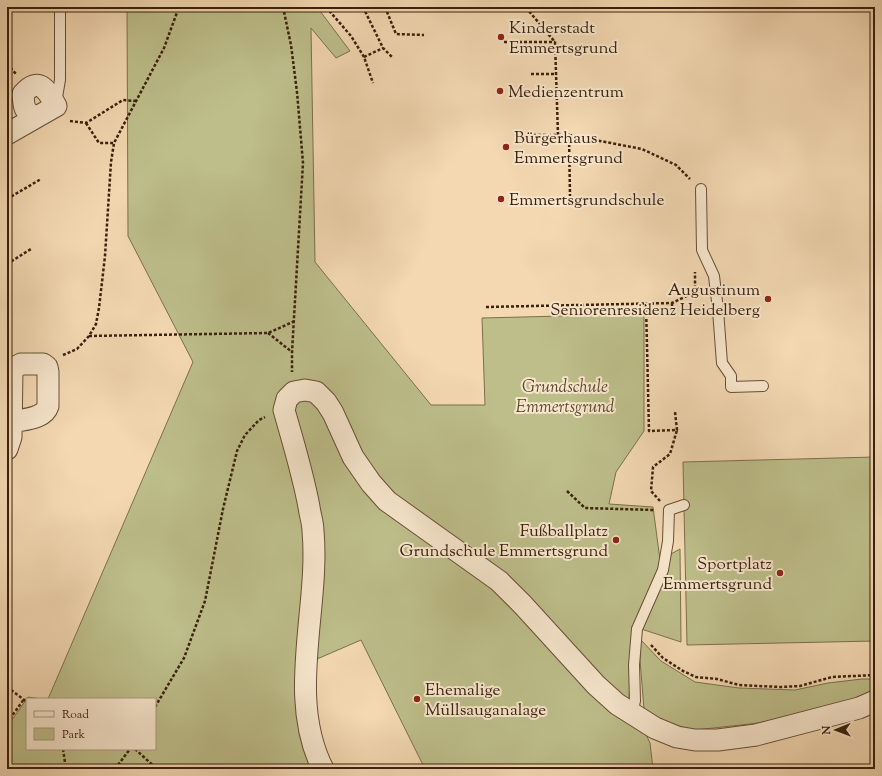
<svg xmlns="http://www.w3.org/2000/svg" width="882" height="776" font-family="'Sorts Mill Goudy',serif">
<style>
.green{fill:#bdbe8a;stroke:#7c6f4c}
.lines{fill:none;stroke-linecap:round;stroke-linejoin:round}
.service-casing{stroke:#684e36;stroke-width:12}
.minor-casing{stroke:#684e36;stroke-width:23}
.path{stroke:#3a200d;stroke-width:2.5;stroke-dasharray:3 2;stroke-linecap:butt}
.service{stroke:#f7e6cd;stroke-width:10}
.minor{stroke:#f7e6cd;stroke-width:21}
.poi-dot{fill:#8f2418;stroke:#f7e6cd;stroke-width:1.5}
.labels{text-anchor:middle;stroke-width:4;stroke-linejoin:round;paint-order:stroke}
.poi-label{font-size:17px;fill:#3a200d;stroke:#f7e6cd;text-anchor:start}
.park-label{font-size:17px;font-style:italic;fill:#5b482c;stroke:#f7e6cd}
</style>
<rect width="100%" height="100%" fill="#f3d8b2"/>
<filter id="stains"><feTurbulence type="fractalNoise" baseFrequency=".005" numOctaves="4"/><feColorMatrix values="0 0 0 0 .2 0 0 0 0 .09 0 0 0 0 .02 0 0 0 .5 -.17"/></filter>
<radialGradient id="worn" r=".72"><stop offset=".6" stop-color="#630" stop-opacity="0"/><stop offset="1" stop-color="#630" stop-opacity=".3"/></radialGradient>
<g class="green">
<path d="M127 7H317L350 51 336 58 311 28 315 262 431 405H485L482 318 644 314V431L616 472 609 504 653 507 660 560 680 549 681 642 632 626 629 699 650 743 653 769H425L361 640 317 659 301 661 317 769H7V727L28 697 42 699H27V749H155V699H48L193 362 128 236Z"/>
<path d="M875 457V641L687 645 683 462Z"/>
<path d="M640 639 661 661 695 682 739 688 795 690 828 683 862 679H875V694L810 715 750 724 695 730 664 723 644 709 640 660Z"/>
</g>
<g class="lines">
<defs>
<g id="service">
<path d="M56 103 60 80V7"/>
<path d="M701 189 702 250 714 276 718 310 722 363 731 376V387L763 386"/>
<path d="M632 714 635 701 634 665 637 629 663 570 668 541 669 510 684 505"/>
</g>
<g id="minor">
<path d="M7 134 56 106C48 91 39 75 23 94 24 106 23 111 35 117"/>
<path d="M7 449 11 437 12 369 21 364H43L47 367 48 372V406C44 419 24 419 12 422"/>
<path d="M323 769C286 697 320 608 313 531 313 523 310 515 309 507 303 474 293 442 284 410L287 399 294 392 305 390 316 392 326 402 333 413 353 457 371 483 387 501 499 581 523 605 596 685 617 704 655 728 677 737 695 740H718L756 735 859 708 875 701"/>
</g>
</defs>
<use href="#service" class="service-casing"/>
<use href="#minor" class="minor-casing"/>
<g class="path">
<path d="M283 7 291 45 297 92 303 163 292 352V372"/>
<path d="M326 7 351 36 364 57 373 83"/>
<path d="M363 7 383 48 393 58"/>
<path d="M385 7 396 34 424 35"/>
<path d="M527 7 528 10 555 42 558 135H532"/>
<path d="M504 42H555"/>
<path d="M364 57 383 48"/>
<path d="M7 64 16 74"/>
<path d="M531 74H557"/>
<path d="M70 121 86 123 123 100 136 101"/>
<path d="M86 123 99 143H114"/>
<path d="M558 135H569L570 196"/>
<path d="M569 135 642 149 676 165 690 179"/>
<path d="M7 199 41 179"/>
<path d="M7 264 31 249"/>
<path d="M672 303V314"/>
<path d="M646 304 649 431 677 430 675 412"/>
<path d="M486 307 672 303 695 292V272"/>
<path d="M268 333 292 352"/>
<path d="M89 336 268 333 295 321"/>
<path d="M63 355 77 349 89 336 96 324 99 308 105 256 111 162 114 143 164 48 179 7"/>
<path d="M567 491 585 508 654 510"/>
<path d="M660 501 651 491 653 467 670 454 677 430"/>
<path d="M651 645 663 658 683 671 696 677 717 679 739 685 780 687 800 686 832 677 875 675"/>
<path d="M7 687 27 702"/>
<path d="M155 707 184 658 205 601 223 509 237 451 245 435 259 420 265 417"/>
<path d="M7 723 24 699"/>
<path d="M63 749 66 769"/>
<path d="M135 749 157 769"/>
<path d="M115 769 130 749"/>
</g>
<use href="#service" class="service"/>
<use href="#minor" class="minor"/>
</g>
<g class="poi-dot">
<circle cx="501" cy="37" r="4"/>
<circle cx="500" cy="91" r="4"/>
<circle cx="506" cy="147" r="4"/>
<circle cx="501" cy="199" r="4"/>
<circle cx="768" cy="299" r="4"/>
<circle cx="616" cy="540" r="4"/>
<circle cx="780" cy="573" r="4"/>
<circle cx="417" cy="699" r="4"/>
</g>
<g class="labels">
<g class="poi-label">
<text x="509" y="33">Kinderstadt<tspan x="509" dy="20">Emmertsgrund</tspan></text>
<text x="508" y="97">Medienzentrum</text>
<text x="514" y="143">Bürgerhaus<tspan x="514" dy="20">Emmertsgrund</tspan></text>
<text x="509" y="205">Emmertsgrundschule</text>
<text x="760" y="295" text-anchor="end">Augustinum<tspan x="760" dy="20">Seniorenresidenz Heidelberg</tspan></text>
<text x="608" y="536" text-anchor="end">Fußballplatz<tspan x="608" dy="20">Grundschule Emmertsgrund</tspan></text>
<text x="772" y="569" text-anchor="end">Sportplatz<tspan x="772" dy="20">Emmertsgrund</tspan></text>
<text x="425" y="695">Ehemalige<tspan x="425" dy="20">Müllsauganalage</tspan></text>
</g>
<g class="park-label">
<text x="565" y="392">Grundschule<tspan x="565" dy="20">Emmertsgrund</tspan></text>
</g>
</g>
<rect width="882" height="776" fill="none" stroke="#f3d8b2" stroke-width="24"/>
<rect x="8" y="8" width="866" height="760" fill="none" stroke="#3a200d" stroke-width="2"/>
<rect x="12" y="12" width="858" height="752" fill="none" stroke="#3a200d"/>
<rect x="26" y="698" width="130" height="52" fill="#f7e6cd" stroke="#ab9780"/>
<rect x="34" y="711" width="20" height="6" fill="#f7e6cd" stroke="#ab9780"/>
<text x="62" y="718" font-size="12" fill="#3a200d">Road</text>
<rect x="34" y="728" width="20" height="12" fill="#bdbe8a" stroke="#ab9780"/>
<text x="62" y="738" font-size="12" fill="#3a200d">Park</text>
<g transform="translate(836 730) rotate(269)" stroke="#f7e6cd" stroke-width="3" paint-order="stroke">
<path d="M0-3L7 15L0 10L-7 15Z" fill="#3a200d"/>
<text y="-6" font-size="11" font-weight="bold" text-anchor="middle" fill="#3a200d">N</text>
</g>
<rect width="100%" height="100%" filter="url(#stains)"/>
<rect width="100%" height="100%" fill="url(#worn)"/>
</svg>
